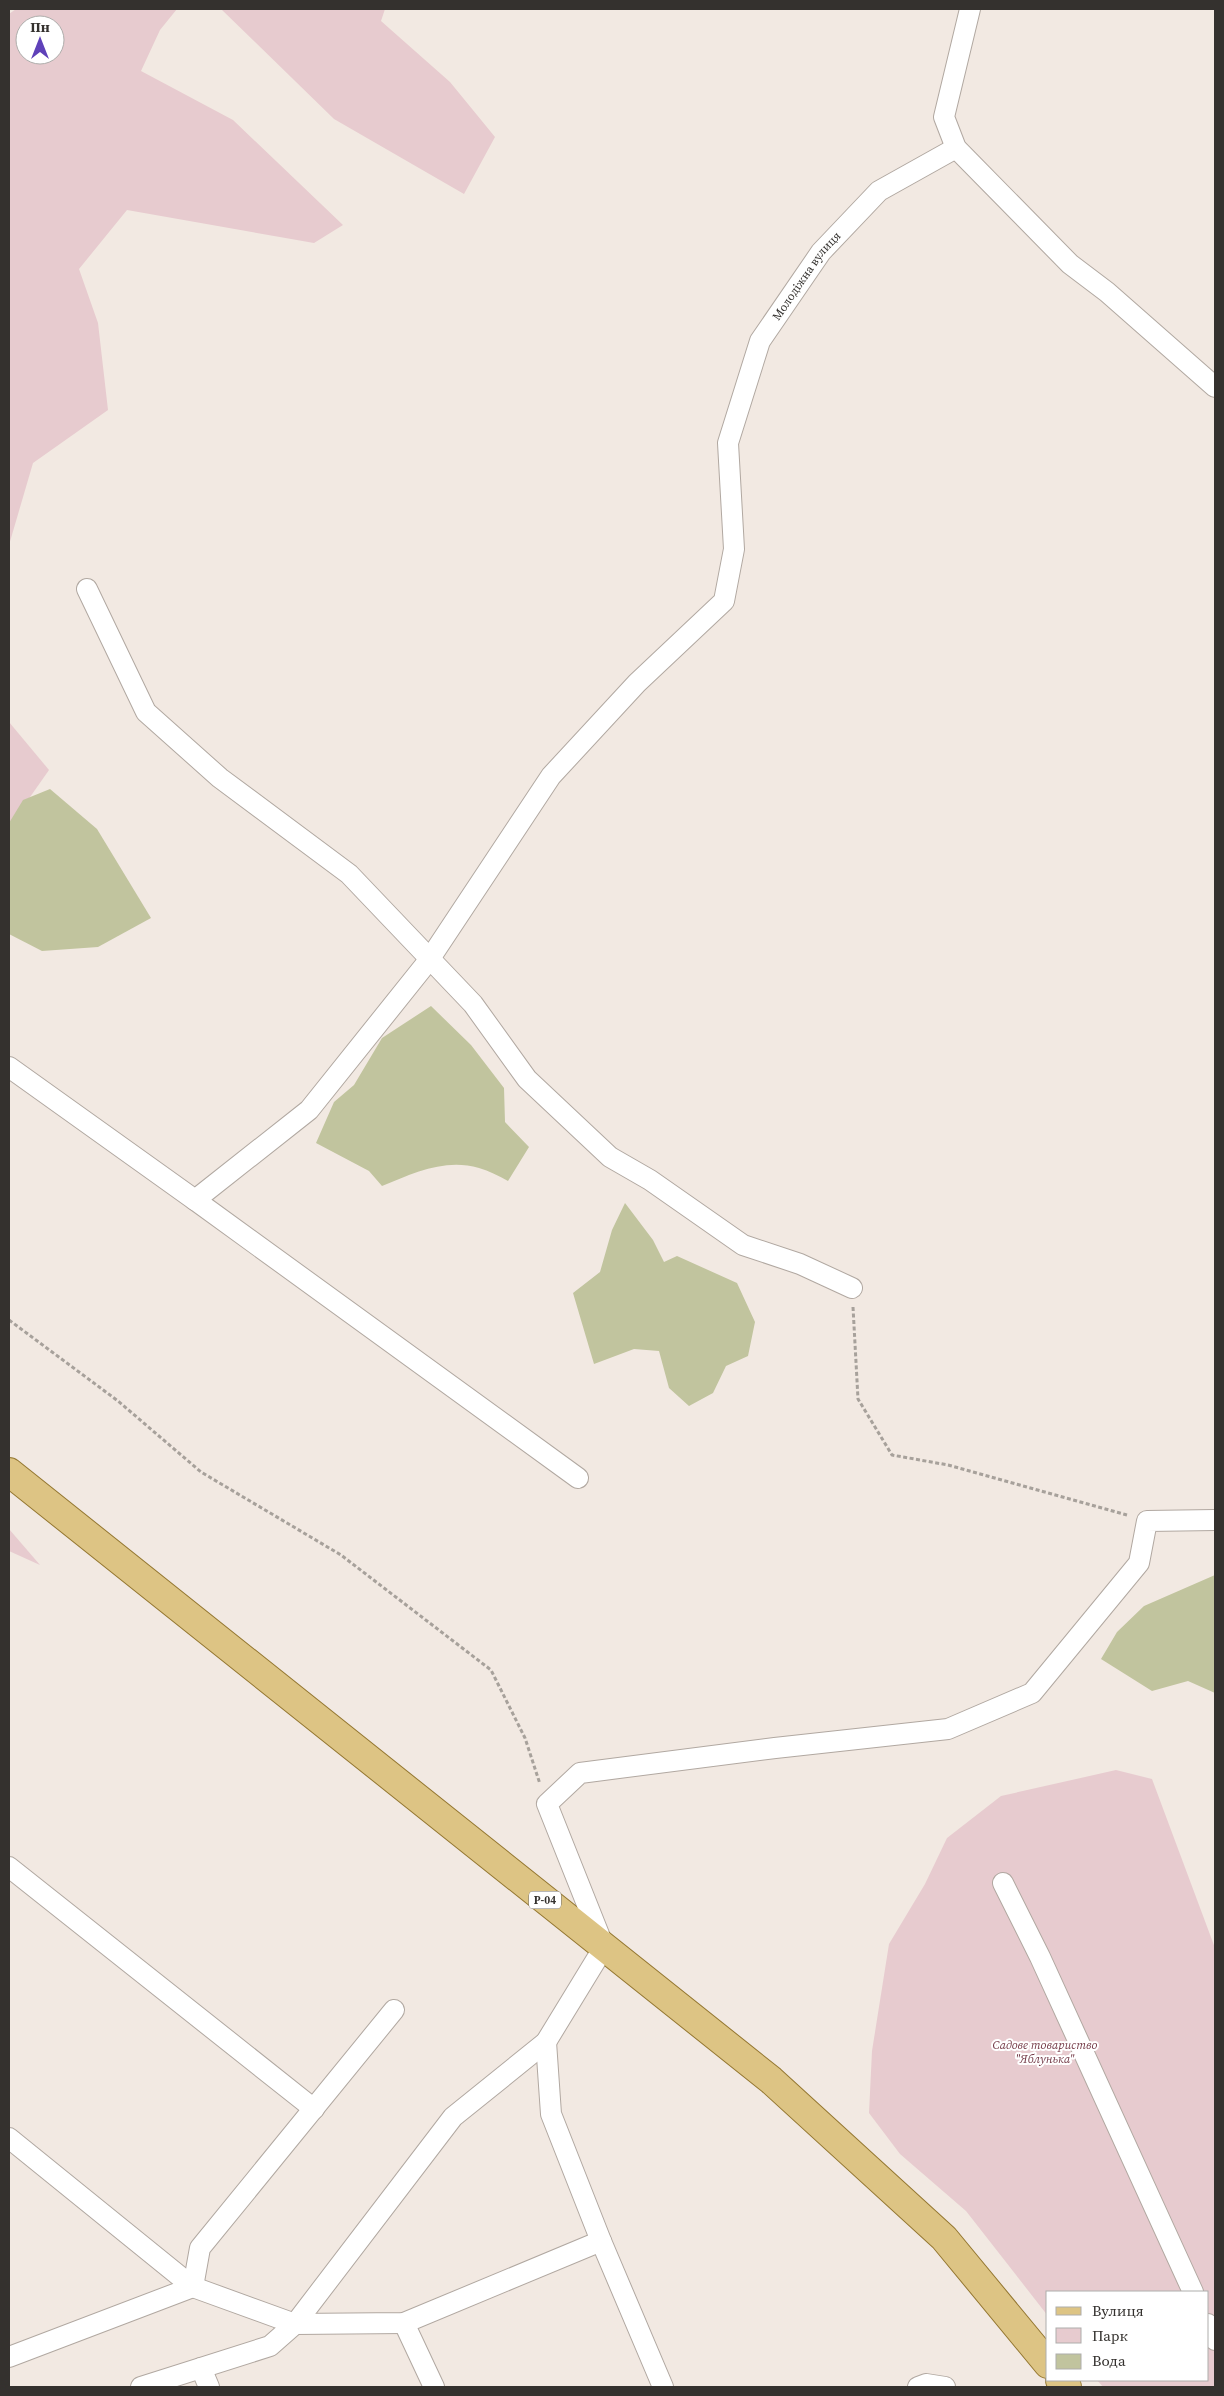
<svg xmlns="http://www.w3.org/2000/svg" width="1224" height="2396" font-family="'Source Serif 4',serif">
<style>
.green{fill:#e7cbcf;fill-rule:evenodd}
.water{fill:#c1c49e}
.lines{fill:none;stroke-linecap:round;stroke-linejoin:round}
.street-casing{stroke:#b1a8a1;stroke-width:22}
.primary-casing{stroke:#947731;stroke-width:30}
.path{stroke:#a7a19b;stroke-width:3;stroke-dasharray:4 2.5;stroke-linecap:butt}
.street{stroke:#fff;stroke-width:20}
.primary{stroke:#ddc484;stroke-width:28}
.labels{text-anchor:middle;stroke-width:4;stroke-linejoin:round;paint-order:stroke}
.shield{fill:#fff;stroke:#716f6d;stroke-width:1}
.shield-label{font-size:11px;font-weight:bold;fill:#34312e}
.street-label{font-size:12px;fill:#34312e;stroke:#fff}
.park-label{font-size:12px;font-style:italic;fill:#733946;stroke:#fff}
</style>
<rect width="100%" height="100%" fill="#f2e9e2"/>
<g class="green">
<path d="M16 9H177L160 30 141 71 233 120 343 225 314 243 127 210 79 269 98 323 108 410 33 463 9 545V14ZM25 25H55V55H25Z"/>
<path d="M221 9H385L381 21 450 82 495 137 464 194 334 119Z"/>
<path d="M9 722 49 770 9 827Z"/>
<path d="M9 1529 40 1565 9 1551Z"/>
<path d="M1116 1770 1152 1779 1215 1948V2387H1103L1097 2380H1208V2292H1048V2316L966 2211 900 2154 869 2113 872 2051 889 1944 925 1884 947 1838 1001 1796Z"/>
</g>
<g class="water">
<path d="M50 789 97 829 151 918 98 947 42 951 9 934V823L23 800Z"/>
<path d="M431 1006 471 1045 504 1088 505 1122 529 1147 508 1181C499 1176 489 1171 479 1168 445 1158 414 1173 382 1186L369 1171 316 1143 334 1102 354 1085 382 1038Z"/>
<path d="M625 1203 653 1240 664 1262 677 1256 737 1283 755 1322 748 1356 726 1366 713 1393 689 1406 669 1388 659 1351 634 1349 594 1364 573 1293 600 1272 612 1230Z"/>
<path d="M1215 1575V1693L1188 1681 1152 1691 1101 1659 1117 1632 1144 1606Z"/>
</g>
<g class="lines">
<defs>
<g id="street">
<path d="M970 9 944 117 956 148 1070 264 1107 292 1215 387"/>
<path d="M87 589 146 712 220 778 349 874 473 1004 527 1079 610 1157 650 1180 743 1245 800 1264 852 1288"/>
<path id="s1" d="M9 1067 195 1200 309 1110 429 960 551 776 637 683 724 601 734 549 728 443 760 341 821 252 879 191 956 148"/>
<path d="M195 1200 578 1478"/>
<path d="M9 1867 314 2109"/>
<path d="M1003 1883 1040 1957 1193 2292"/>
<path d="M9 2138 193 2287 295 2324 404 2323 601 2241 551 2114 546 2042"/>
<path d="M601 2241 663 2387"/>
<path d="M404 2323 434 2387"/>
<path d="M1208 2324 1215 2340"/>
<path d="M9 2357 193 2287 200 2248 394 2010"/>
<path d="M201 2368 209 2387"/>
<path d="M141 2387 270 2346 295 2324 453 2117 546 2042 604 1947 547 1804 580 1773 775 1748 948 1729 1032 1693 1139 1563 1147 1521 1215 1520"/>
<path d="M918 2387 926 2384 945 2387"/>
</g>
<g id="primary">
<path d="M9 1472 771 2080 944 2238 1048 2364"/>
<path d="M1060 2380 1067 2387"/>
</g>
</defs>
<use href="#street" class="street-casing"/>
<use href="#primary" class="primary-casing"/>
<g class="path">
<path d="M853 1307 858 1399 892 1455 948 1465 1127 1515"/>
<path d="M9 1320 118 1401 201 1472 341 1555 491 1670 525 1738 540 1784"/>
</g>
<use href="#street" class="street"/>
<use href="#primary" class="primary"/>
</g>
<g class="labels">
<rect class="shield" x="529" y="1891.5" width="32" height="17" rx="4"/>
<g class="shield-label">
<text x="545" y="1904">Р-04</text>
</g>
<g class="street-label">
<text dy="4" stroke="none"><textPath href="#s1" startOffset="1379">Молодіжна вулиця</textPath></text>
</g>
<g class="park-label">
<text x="1045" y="2049">Садове товариство<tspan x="1045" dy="14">"Яблунька"</tspan></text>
</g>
</g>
<rect width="1224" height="2396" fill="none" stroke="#34312e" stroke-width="20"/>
<rect x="1046" y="2291" width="162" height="90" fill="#ffffff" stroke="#aeadab"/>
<rect x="1056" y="2307" width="25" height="8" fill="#ddc484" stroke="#aeadab"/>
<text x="1092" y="2316" font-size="15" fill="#34312e">Вулиця</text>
<rect x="1056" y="2328" width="25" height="15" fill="#e7cbcf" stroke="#aeadab"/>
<text x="1092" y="2341" font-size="15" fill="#34312e">Парк</text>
<rect x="1056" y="2354" width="25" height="15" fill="#c1c49e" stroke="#aeadab"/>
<text x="1092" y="2366" font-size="15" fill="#34312e">Вода</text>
<g transform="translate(40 40)"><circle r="24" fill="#ffffff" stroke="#aeadab"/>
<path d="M0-4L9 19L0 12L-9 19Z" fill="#5f41b9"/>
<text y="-8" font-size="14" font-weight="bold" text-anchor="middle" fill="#34312e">Пн</text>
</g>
</svg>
